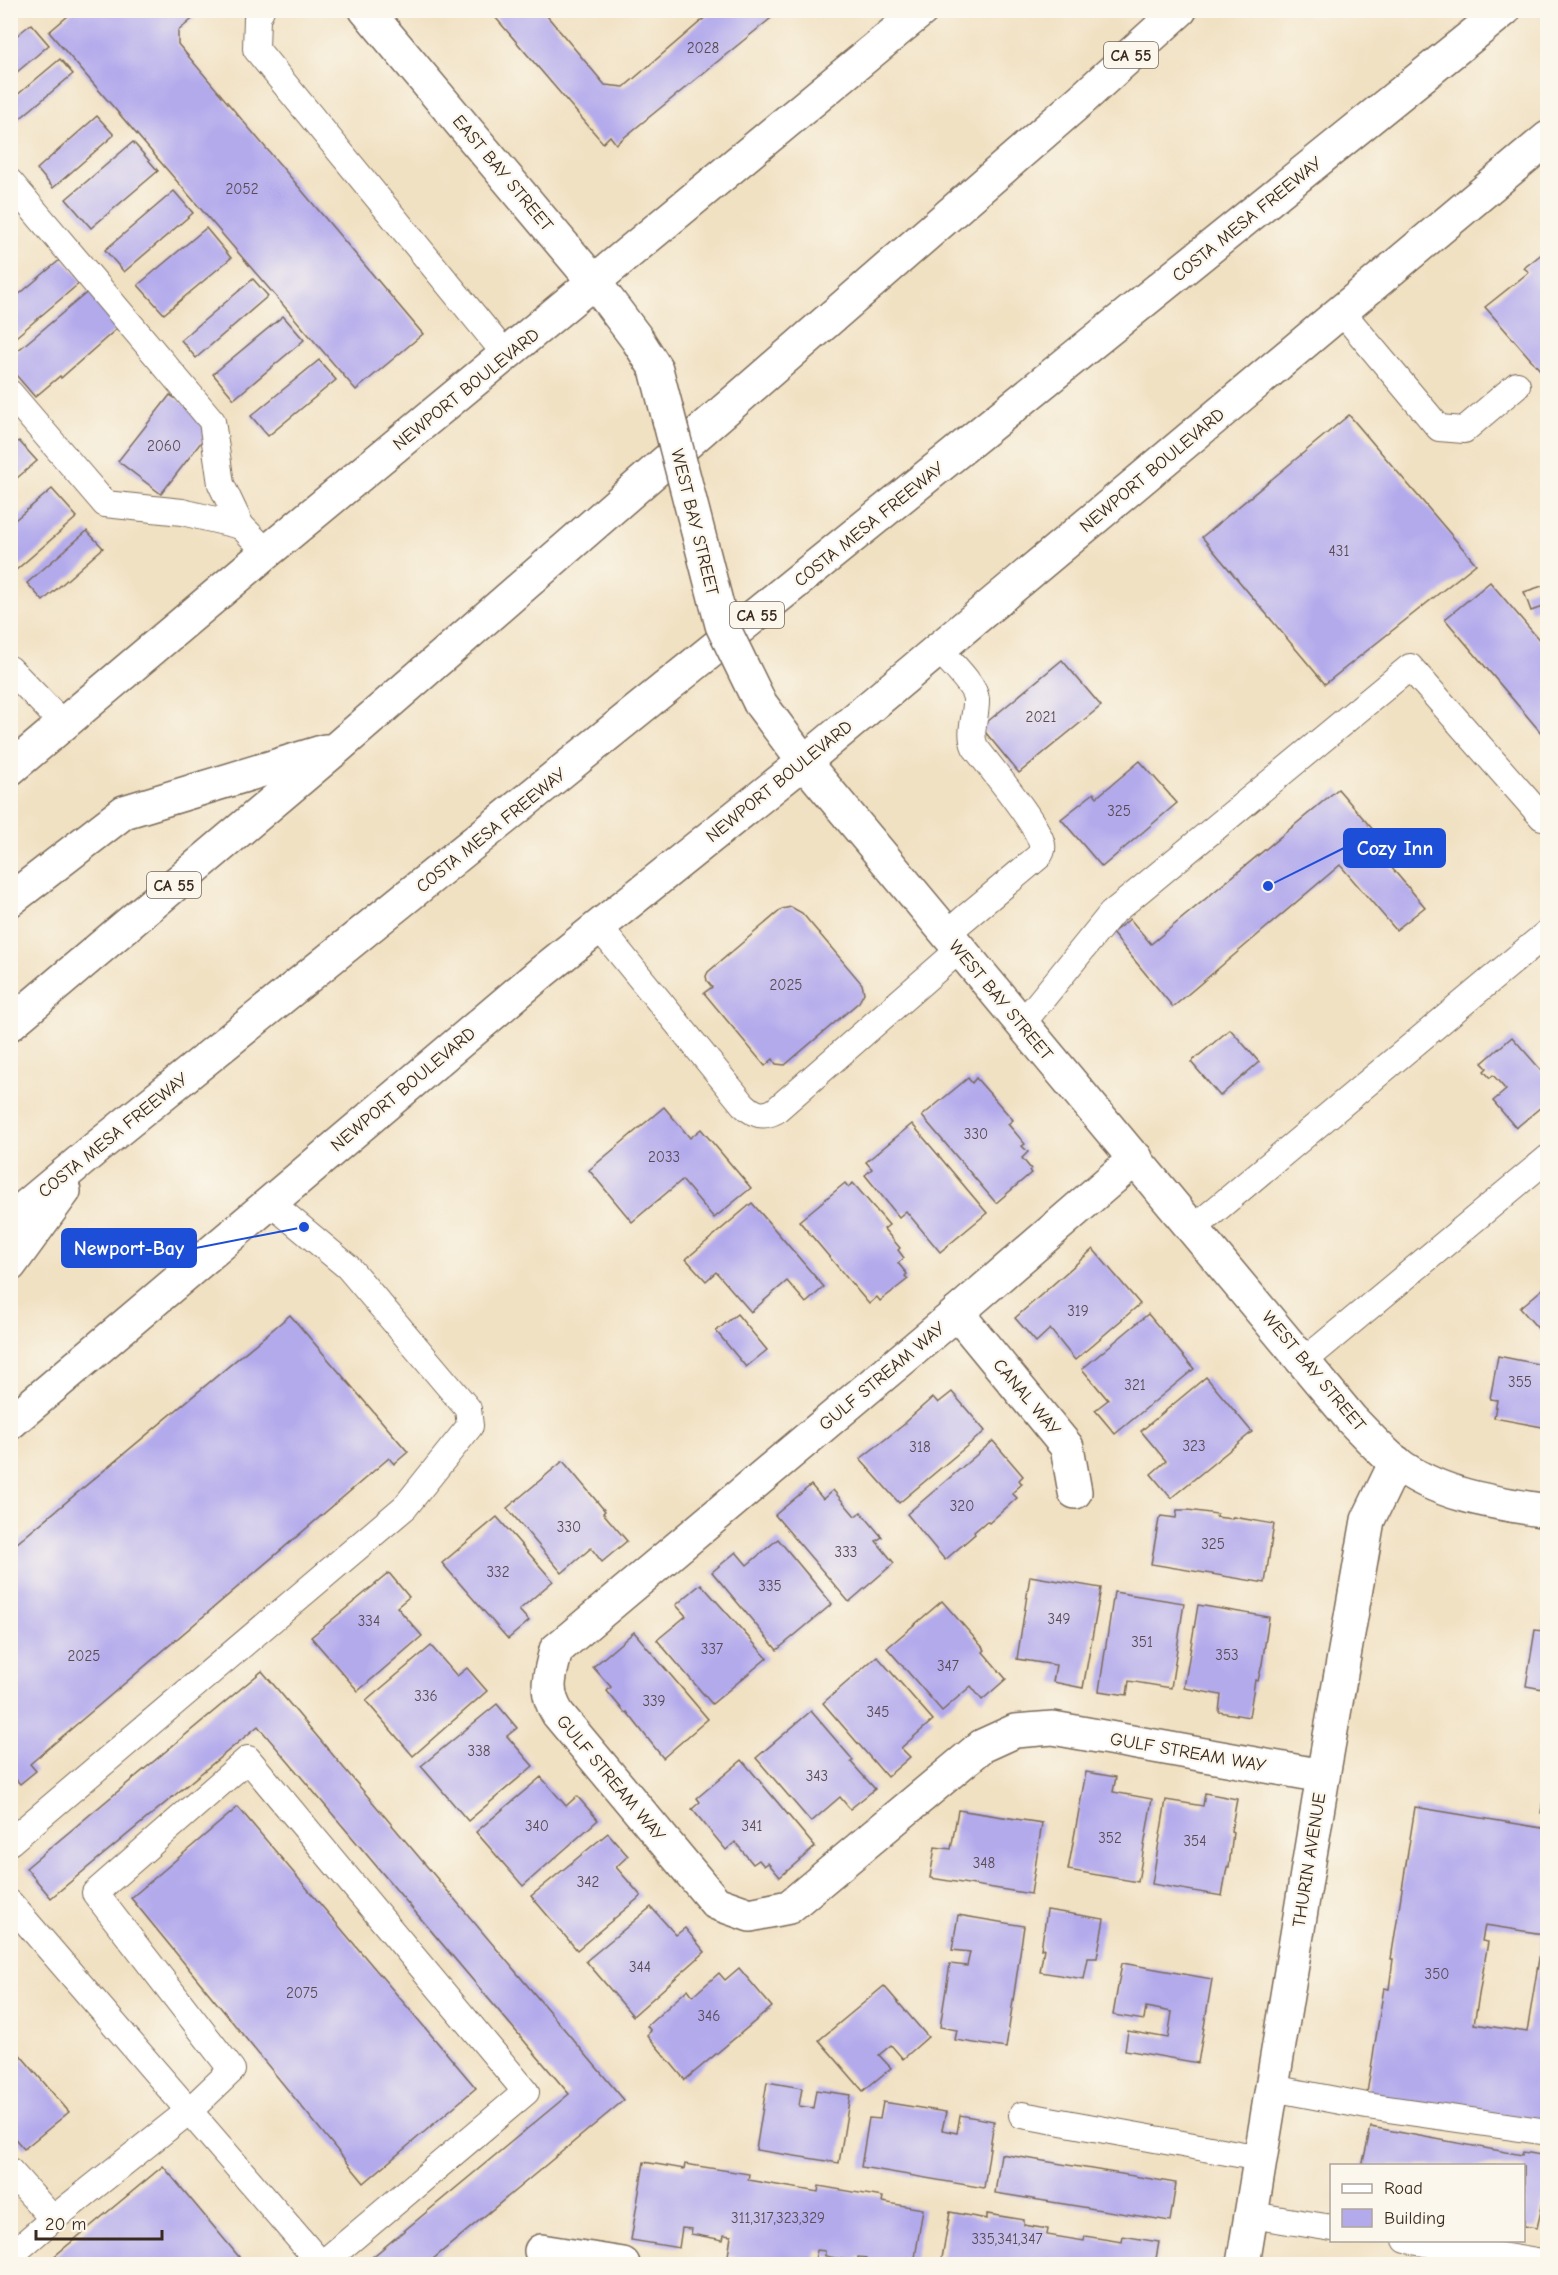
<svg xmlns="http://www.w3.org/2000/svg" width="1558" height="2275" font-family="'Comic Neue',sans-serif">
<style>
.building{fill:#b3aaec;fill-rule:evenodd}
.lines{fill:none;stroke-linecap:round;stroke-linejoin:round}
.lane-casing{stroke:#7b6a58;stroke-width:28}
.street-casing{stroke:#7b6a58;stroke-width:36}
.secondary-casing{stroke:#7b6a58;stroke-width:36}
.highway-casing{stroke:#7b6a58;stroke-width:36}
.lane{stroke:#fff;stroke-width:26}
.street{stroke:#fff;stroke-width:33}
.secondary{stroke:#fff;stroke-width:33}
.highway{stroke:#fff;stroke-width:33}
.secondary-bridge-casing{stroke:#7b6a58;stroke-width:36;stroke-linecap:butt}
.secondary-bridge{stroke:#fff;stroke-width:33}
.labels{text-anchor:middle;stroke-width:4.5;stroke-linejoin:round;paint-order:stroke}
.number-label{font-size:15px;fill:#594a52}
.shield{fill:#fbf7ec;stroke:#75685c;stroke-width:1.5}
.shield-label{font-size:16px;font-weight:bold;fill:#3b2a1e}
.street-label{font-size:18px;fill:#3b2a1e;stroke:#fbf7ec}
.leader{fill:none;stroke:#1d4ed8;stroke-width:2}
.callout-dot{fill:#1d4ed8;stroke:#fbf7ec;stroke-width:2}
.callout{fill:#1d4ed8;stroke:#1d4ed8;stroke-width:2}
.callout-label{font-size:20px;text-anchor:middle;font-weight:bold;fill:#fff}
</style>
<rect width="100%" height="100%" fill="#fbf7ec"/>
<filter id="ink" filterUnits="userSpaceOnUse"><feTurbulence type="fractalNoise" baseFrequency=".0167" numOctaves="2"/><feDisplacementMap in="SourceGraphic" scale="12" xChannelSelector="R" yChannelSelector="G"/><feConvolveMatrix kernelMatrix="1 2 1 2 8 2 1 2 1" color-interpolation-filters="sRGB"/></filter>
<filter id="wash" filterUnits="userSpaceOnUse"><feTurbulence type="fractalNoise" baseFrequency=".008" numOctaves="4" result="noise"/><feDisplacementMap in="SourceGraphic" scale="24" xChannelSelector="R" yChannelSelector="G"/><feGaussianBlur stdDeviation="1.35" result="paint"/><feColorMatrix in="noise" values="0 0 0 0 0 0 0 0 0 0 0 0 0 0 0 0 0 1.4 0 .05"/><feComposite in="paint" operator="in"/></filter>
<g filter="url(#wash)">
<rect width="100%" height="100%" fill="#f1e1c3"/>
<g id="blocks">
<g class="building">
<path d="M75 10H203L178 31V44L423 334 356 390 49 32Z"/>
<path d="M489 10H542L605 85 624 87 714 10H781L616 144 610 136 603 143Z"/>
<path d="M31 24 49 45 10 78V41Z"/>
<path d="M60 59 73 74 11 126 10 101Z"/>
<path d="M97 116 114 135 53 188 37 169Z"/>
<path d="M133 142 158 171 91 228 66 199Z"/>
<path d="M174 191 193 213 124 272 105 250Z"/>
<path d="M206 228 231 258 164 314 138 285Z"/>
<path d="M1548 249V379L1485 307 1529 272 1524 268Z"/>
<path d="M62 258 82 281 10 342V302Z"/>
<path d="M253 279 268 296 196 358 181 340Z"/>
<path d="M90 290 121 325 61 378 60 376 35 397 10 368V357Z"/>
<path d="M283 316 304 340 234 399 213 374Z"/>
<path d="M319 360 336 380 268 436 251 416Z"/>
<path d="M170 395 193 409 209 432 161 494 118 461Z"/>
<path d="M1349 415 1476 564 1325 684 1202 537Z"/>
<path d="M19 441 37 461 10 484V448Z"/>
<path d="M52 489 77 517 15 571 10 566V524Z"/>
<path d="M87 531 103 548 43 601 27 583Z"/>
<path d="M1490 582 1548 650V741L1445 619Z"/>
<path d="M1548 584V605L1531 611 1524 592Z"/>
<path d="M1062 660 1101 706 1019 773 981 727Z"/>
<path d="M1140 761 1177 803 1102 867 1061 819 1094 793 1097 797Z"/>
<path d="M1338 789 1393 853 1385 860 1425 907 1396 930 1340 865 1173 1007 1112 933 1130 919 1151 944Z"/>
<path d="M791 907 802 913 862 984 864 993 859 1002 785 1065 776 1064 773 1059 765 1066 704 993 712 987 707 981 706 976 708 972 782 909Z"/>
<path d="M1230 1029 1259 1062 1220 1096 1191 1062Z"/>
<path d="M1512 1037 1548 1078V1101L1516 1128 1493 1101 1506 1090 1493 1075 1490 1078 1484 1071 1487 1068 1482 1063Z"/>
<path d="M968 1078 972 1083 976 1078 1013 1120 1008 1124 1025 1144 1022 1146 1028 1152 1022 1158 1031 1169 1029 1171 1031 1173 996 1203 922 1116Z"/>
<path d="M664 1107 690 1138 701 1129 751 1188 714 1218 682 1180 632 1222 589 1170Z"/>
<path d="M912 1124 987 1213 940 1252 906 1211 899 1217 865 1175 872 1169 866 1162Z"/>
<path d="M845 1183 848 1187 853 1183 889 1225 884 1229 900 1248 898 1250 904 1258 898 1263 907 1274 905 1276 908 1279 880 1301 877 1297 869 1304 799 1221Z"/>
<path d="M752 1203 824 1287 806 1303 787 1281 751 1312 716 1272 706 1281 686 1259Z"/>
<path d="M1093 1249 1140 1304 1075 1360 1050 1329 1036 1342 1015 1318Z"/>
<path d="M1545 1287H1548V1340L1520 1308Z"/>
<path d="M737 1314 767 1350 746 1367 716 1331Z"/>
<path d="M1148 1314 1194 1369 1115 1434 1095 1410 1108 1400 1082 1369Z"/>
<path d="M290 1315 408 1452 394 1464 389 1458 30 1764 36 1771 20 1784 10 1773V1549Z"/>
<path d="M1498 1356 1548 1366V1428L1494 1418 1497 1400 1490 1399Z"/>
<path d="M1206 1377 1252 1432 1171 1498 1151 1474 1166 1461 1141 1431Z"/>
<path d="M952 1392 985 1431 899 1503 860 1459 906 1423 905 1422 933 1397 938 1403Z"/>
<path d="M993 1441 1023 1476 1019 1480 1022 1484 1012 1493 1017 1498 989 1523 987 1521 974 1532 975 1534 945 1560 907 1514Z"/>
<path d="M563 1461 605 1511 603 1513 627 1541 602 1562 591 1548 562 1573 507 1508Z"/>
<path d="M811 1485 823 1499 833 1490 855 1516 861 1512 882 1537 876 1541 894 1563 849 1602 775 1515Z"/>
<path d="M1177 1510H1188L1217 1514 1216 1517 1233 1519V1517L1274 1524 1265 1583 1151 1564 1159 1519 1161 1516 1176 1518Z"/>
<path d="M497 1517 553 1581 519 1610 529 1621 508 1639 442 1563Z"/>
<path d="M778 1539 832 1604 777 1650 712 1572 736 1552 747 1565Z"/>
<path d="M389 1573 409 1597 397 1607 422 1636 358 1691 311 1637Z"/>
<path d="M1030 1576 1101 1588 1083 1688 1053 1682 1056 1665 1017 1659Z"/>
<path d="M701 1584 767 1658 712 1704 657 1640 686 1616 676 1605Z"/>
<path d="M1114 1592 1184 1603 1171 1688 1129 1681 1127 1695 1099 1691Z"/>
<path d="M942 1601 985 1650 983 1652 1006 1679 982 1700 971 1686 942 1711 887 1648Z"/>
<path d="M1198 1605 1269 1617 1262 1664 1258 1681 1255 1680 1249 1717 1219 1712 1221 1695 1184 1688Z"/>
<path d="M1546 1610 1548 1611V1690L1526 1686 1535 1630 1543 1631Z"/>
<path d="M634 1632 708 1719 663 1758 627 1712 625 1713 607 1691 611 1687 593 1667Z"/>
<path d="M431 1646 457 1676 467 1668 487 1691 413 1756 366 1701Z"/>
<path d="M877 1656 933 1720 901 1748 910 1757 887 1777 823 1703Z"/>
<path d="M262 1671 624 2100 427 2264H364L569 2094 258 1726 51 1898 26 1868Z"/>
<path d="M497 1704 517 1728 507 1736 533 1766 468 1821 421 1766Z"/>
<path d="M811 1711 853 1760 851 1762 875 1789 850 1809 840 1797 811 1822 756 1758Z"/>
<path d="M742 1760 815 1847 780 1877 768 1863 764 1866 759 1860 753 1864 735 1842 726 1850 692 1809 700 1802 697 1798Z"/>
<path d="M1086 1772 1116 1777 1113 1792 1152 1799 1138 1882 1068 1870Z"/>
<path d="M541 1777 566 1806 577 1796 598 1820 523 1886 476 1832Z"/>
<path d="M1546 1780H1548V1814L1541 1813Z"/>
<path d="M1205 1793 1237 1799 1231 1831 1233 1832 1229 1867H1227L1222 1896 1152 1884 1166 1800 1203 1806Z"/>
<path d="M238 1807 476 2088 364 2183 131 1898Z"/>
<path d="M1415 1807 1548 1829V2121L1366 2099 1384 1988 1389 1989 1393 1959H1391ZM1485 1925 1543 1934 1527 2032 1474 2024 1488 1942 1482 1941Z"/>
<path d="M958 1810 1042 1823 1031 1894 930 1878 935 1847 951 1849Z"/>
<path d="M608 1833 628 1856 616 1867 641 1896 577 1950 531 1896Z"/>
<path d="M651 1907 676 1935 685 1928 705 1952 633 2016 586 1961Z"/>
<path d="M1047 1910 1104 1919 1097 1958H1088L1084 1979 1040 1972 1044 1948 1041 1949Z"/>
<path d="M958 1915 1024 1926 1006 2048 955 2040 957 2030 940 2027 950 1964 967 1966 970 1952 952 1950Z"/>
<path d="M1122 1963 1212 1979 1198 2063 1125 2050 1128 2031 1168 2038 1172 2012 1146 2007 1144 2020 1113 2015Z"/>
<path d="M739 1968 772 2007 685 2080 647 2035 651 2031 647 2026 688 1989 693 1996 719 1973 725 1980Z"/>
<path d="M884 1986 928 2037 903 2059 891 2045 879 2055 891 2068 863 2091 819 2040Z"/>
<path d="M10 2043 69 2112 24 2149 10 2133Z"/>
<path d="M767 2082 802 2088 799 2106 813 2108 816 2090 850 2095 839 2163 756 2150Z"/>
<path d="M883 2102 946 2112 942 2130 957 2133 960 2115 994 2121 984 2188 861 2167 869 2118 880 2119Z"/>
<path d="M1371 2127 1522 2155 1523 2152 1548 2156 1545 2179 1548 2181 1537 2228 1524 2226V2166H1362Z"/>
<path d="M1001 2154 1176 2183 1170 2221 995 2193Z"/>
<path d="M644 2162 684 2169 685 2164 749 2174 748 2180 818 2192 819 2186 883 2197 882 2202 923 2209 914 2264H865L866 2258 858 2257 857 2262 825 2256V2251L817 2250 814 2264H778L728 2256 731 2236 724 2235 723 2240 691 2234 692 2229 682 2228 679 2248 631 2240Z"/>
<path d="M163 2166 245 2264H45Z"/>
<path d="M950 2212 987 2219V2214L1024 2220V2225L1048 2229 1047 2235 1084 2241 1085 2236 1122 2242 1123 2236 1159 2242 1155 2264H941Z"/>
</g>
</g>
</g>
<g filter="url(#ink)">
<use href="#blocks" fill-opacity="0" stroke="#7b6a58" stroke-width="1.5"/>
<g class="lines">
<defs>
<g id="lane">
<path d="M261 10 257 18 256 49 507 356"/>
<path d="M10 182 212 421 221 484 241 526 267 552"/>
<path d="M1341 311 1439 428 1464 430 1517 385"/>
<path d="M10 393 105 504 182 512 241 526"/>
<path d="M939 649C948 660 975 685 976 699 977 716 968 731 975 747 989 766 1039 825 1042 845 1043 850 1041 853 1038 857L946 934"/>
<path d="M10 669 63 724"/>
<path d="M598 926 743 1104C753 1114 762 1118 775 1111L959 950"/>
<path d="M1021 1025 1111 914 1410 667 1542 817"/>
<path d="M1194 1228 1548 932"/>
<path d="M1304 1361 1548 1158"/>
<path d="M10 1842 405 1507 470 1426 468 1409 348 1267 270 1202"/>
<path d="M10 1903 321 2264"/>
<path d="M1272 2088 1367 2106 1548 2132"/>
<path d="M1022 2115 1260 2158"/>
<path d="M10 2171 53 2219 189 2111 232 2070 95 1893 248 1759 526 2092 322 2264"/>
<path d="M1251 2215 1332 2228"/>
<path d="M1406 2240 1548 2264"/>
<path d="M10 2256 53 2219"/>
</g>
<g id="street">
<path d="M366 10 595 283"/>
<path d="M1136 1158 957 1313 556 1650C550 1676 543 1690 558 1714L716 1903 750 1915 789 1907 982 1746 1015 1731 1053 1728 1323 1776"/>
<path d="M957 1313 1067 1447 1075 1492"/>
<path d="M541 2251 623 2264"/>
</g>
<g id="secondary">
<path d="M595 283 637 339"/>
<path d="M760 703 804 762 1352 1420C1366 1434 1380 1450 1395 1462 1439 1496 1495 1503 1548 1511"/>
<path d="M10 769 267 552 922 10"/>
<path d="M10 1423 542 972 804 762 1548 138"/>
<path d="M1243 2264 1323 1776 1368 1520 1396 1462"/>
</g>
<g id="highway">
<path d="M10 900 124 812 325 751"/>
<path d="M10 1024 338 747 1081 100 1180 10"/>
<path d="M10 1220 96 1148 1504 10"/>
<path d="M10 1265 64 1191"/>
</g>
</defs>
<use href="#lane" class="lane-casing"/>
<use href="#street" class="street-casing"/>
<use href="#secondary" class="secondary-casing"/>
<use href="#highway" class="highway-casing"/>
<use href="#lane" class="lane"/>
<use href="#street" class="street"/>
<use href="#secondary" class="secondary"/>
<use href="#highway" class="highway"/>
<defs>
<path id="secondary-bridge" d="M637 339 656 369 722 625 760 703"/>
</defs>
<use href="#secondary-bridge" class="secondary-bridge-casing"/>
<use href="#secondary-bridge" class="secondary-bridge"/>
</g>
</g>
<g class="labels">
<g class="number-label">
<text x="703" y="53">2028</text>
<text x="242" y="194">2052</text>
<text x="164" y="451">2060</text>
<text x="1339" y="556">431</text>
<text x="1041" y="722">2021</text>
<text x="1119" y="816">325</text>
<text x="786" y="990">2025</text>
<text x="976" y="1139">330</text>
<text x="664" y="1162">2033</text>
<text x="1078" y="1316">319</text>
<text x="1520" y="1387">355</text>
<text x="1135" y="1390">321</text>
<text x="1194" y="1451">323</text>
<text x="920" y="1452">318</text>
<text x="962" y="1511">320</text>
<text x="569" y="1532">330</text>
<text x="1213" y="1549">325</text>
<text x="846" y="1557">333</text>
<text x="498" y="1577">332</text>
<text x="770" y="1591">335</text>
<text x="1059" y="1624">349</text>
<text x="369" y="1626">334</text>
<text x="1142" y="1647">351</text>
<text x="712" y="1654">337</text>
<text x="1227" y="1660">353</text>
<text x="84" y="1661">2025</text>
<text x="948" y="1671">347</text>
<text x="426" y="1701">336</text>
<text x="654" y="1706">339</text>
<text x="878" y="1717">345</text>
<text x="479" y="1756">338</text>
<text x="817" y="1781">343</text>
<text x="537" y="1831">340</text>
<text x="752" y="1831">341</text>
<text x="1110" y="1843">352</text>
<text x="1195" y="1846">354</text>
<text x="984" y="1868">348</text>
<text x="588" y="1887">342</text>
<text x="640" y="1972">344</text>
<text x="1437" y="1979">350</text>
<text x="302" y="1998">2075</text>
<text x="709" y="2021">346</text>
<text x="778" y="2223">311,317,323,329</text>
<text x="1007" y="2244">335,341,347</text>
</g>
<g class="shield">
<rect x="1104" y="42" width="54" height="26" rx="4.5"/>
<rect x="730" y="602" width="54" height="26" rx="4.5"/>
<rect x="147" y="872" width="54" height="26" rx="4.5"/>
</g>
<g class="shield-label">
<text x="1131" y="61">CA 55</text>
<text x="757" y="621">CA 55</text>
<text x="174" y="891">CA 55</text>
</g>
<g class="street-label">
<text transform="translate(503 173) rotate(50)" y="6">EAST BAY STREET</text>
<text transform="translate(1247 219) rotate(-39)" y="6">COSTA MESA FREEWAY</text>
<text transform="translate(466 389) rotate(-39)" y="6">NEWPORT BOULEVARD</text>
<text transform="translate(1152 470) rotate(-40)" y="6">NEWPORT BOULEVARD</text>
<text transform="translate(695 522) rotate(76)" y="6">WEST BAY STREET</text>
<text transform="translate(869 524) rotate(-39)" y="6">COSTA MESA FREEWAY</text>
<text transform="translate(779 781) rotate(-39)" y="6">NEWPORT BOULEVARD</text>
<text transform="translate(491 830) rotate(-39)" y="6">COSTA MESA FREEWAY</text>
<text transform="translate(1001 1000) rotate(50)" y="6">WEST BAY STREET</text>
<text transform="translate(403 1089) rotate(-40)" y="6">NEWPORT BOULEVARD</text>
<text transform="translate(113 1135) rotate(-39)" y="6">COSTA MESA FREEWAY</text>
<text transform="translate(1314 1371) rotate(50)" y="6">WEST BAY STREET</text>
<text transform="translate(882 1376) rotate(-40)" y="6">GULF STREAM WAY</text>
<text transform="translate(1027 1397) rotate(50)" y="6">CANAL WAY</text>
<text transform="translate(1188 1752) rotate(10)" y="6">GULF STREAM WAY</text>
<text transform="translate(611 1778) rotate(50)" y="6">GULF STREAM WAY</text>
<text transform="translate(1309 1860) rotate(-81)" y="6">THURIN AVENUE</text>
</g>
</g>
<path class="leader" d="M1268 886L1344 848M304 1227L196 1248"/>
<g class="callout-dot">
<circle cx="1268" cy="886" r="6"/>
<circle cx="304" cy="1227" r="6"/>
</g>
<g class="callout">
<rect x="1344" y="829" width="101" height="38" rx="6"/>
<rect x="62" y="1229" width="134" height="38" rx="6"/>
</g>
<g class="callout-label">
<text x="1395" y="855">Cozy Inn</text>
<text x="129" y="1255">Newport-Bay</text>
</g>
<rect width="1558" height="2275" fill="none" stroke="#fbf7ec" stroke-width="36"/>
<rect x="1330" y="2164" width="195" height="78" fill="#fbf7ec" stroke="#aea59a" stroke-width="1.5"/>
<rect x="1342" y="2184" width="30" height="9" fill="#ffffff" stroke="#aea59a" stroke-width="1.5"/>
<text x="1384" y="2194" font-size="18" fill="#3b2a1e">Road</text>
<rect x="1342" y="2209" width="30" height="18" fill="#b3aaec" stroke="#aea59a" stroke-width="1.5"/>
<text x="1384" y="2224" font-size="18" fill="#3b2a1e">Building</text>
<path d="M36 2230v9h126v-9" fill="none" stroke="#3b2a1e" stroke-width="3"/>
<text x="45" y="2230" font-size="18" fill="#3b2a1e" stroke="#fbf7ec" stroke-width="4.5" paint-order="stroke">20 m</text>
</svg>
